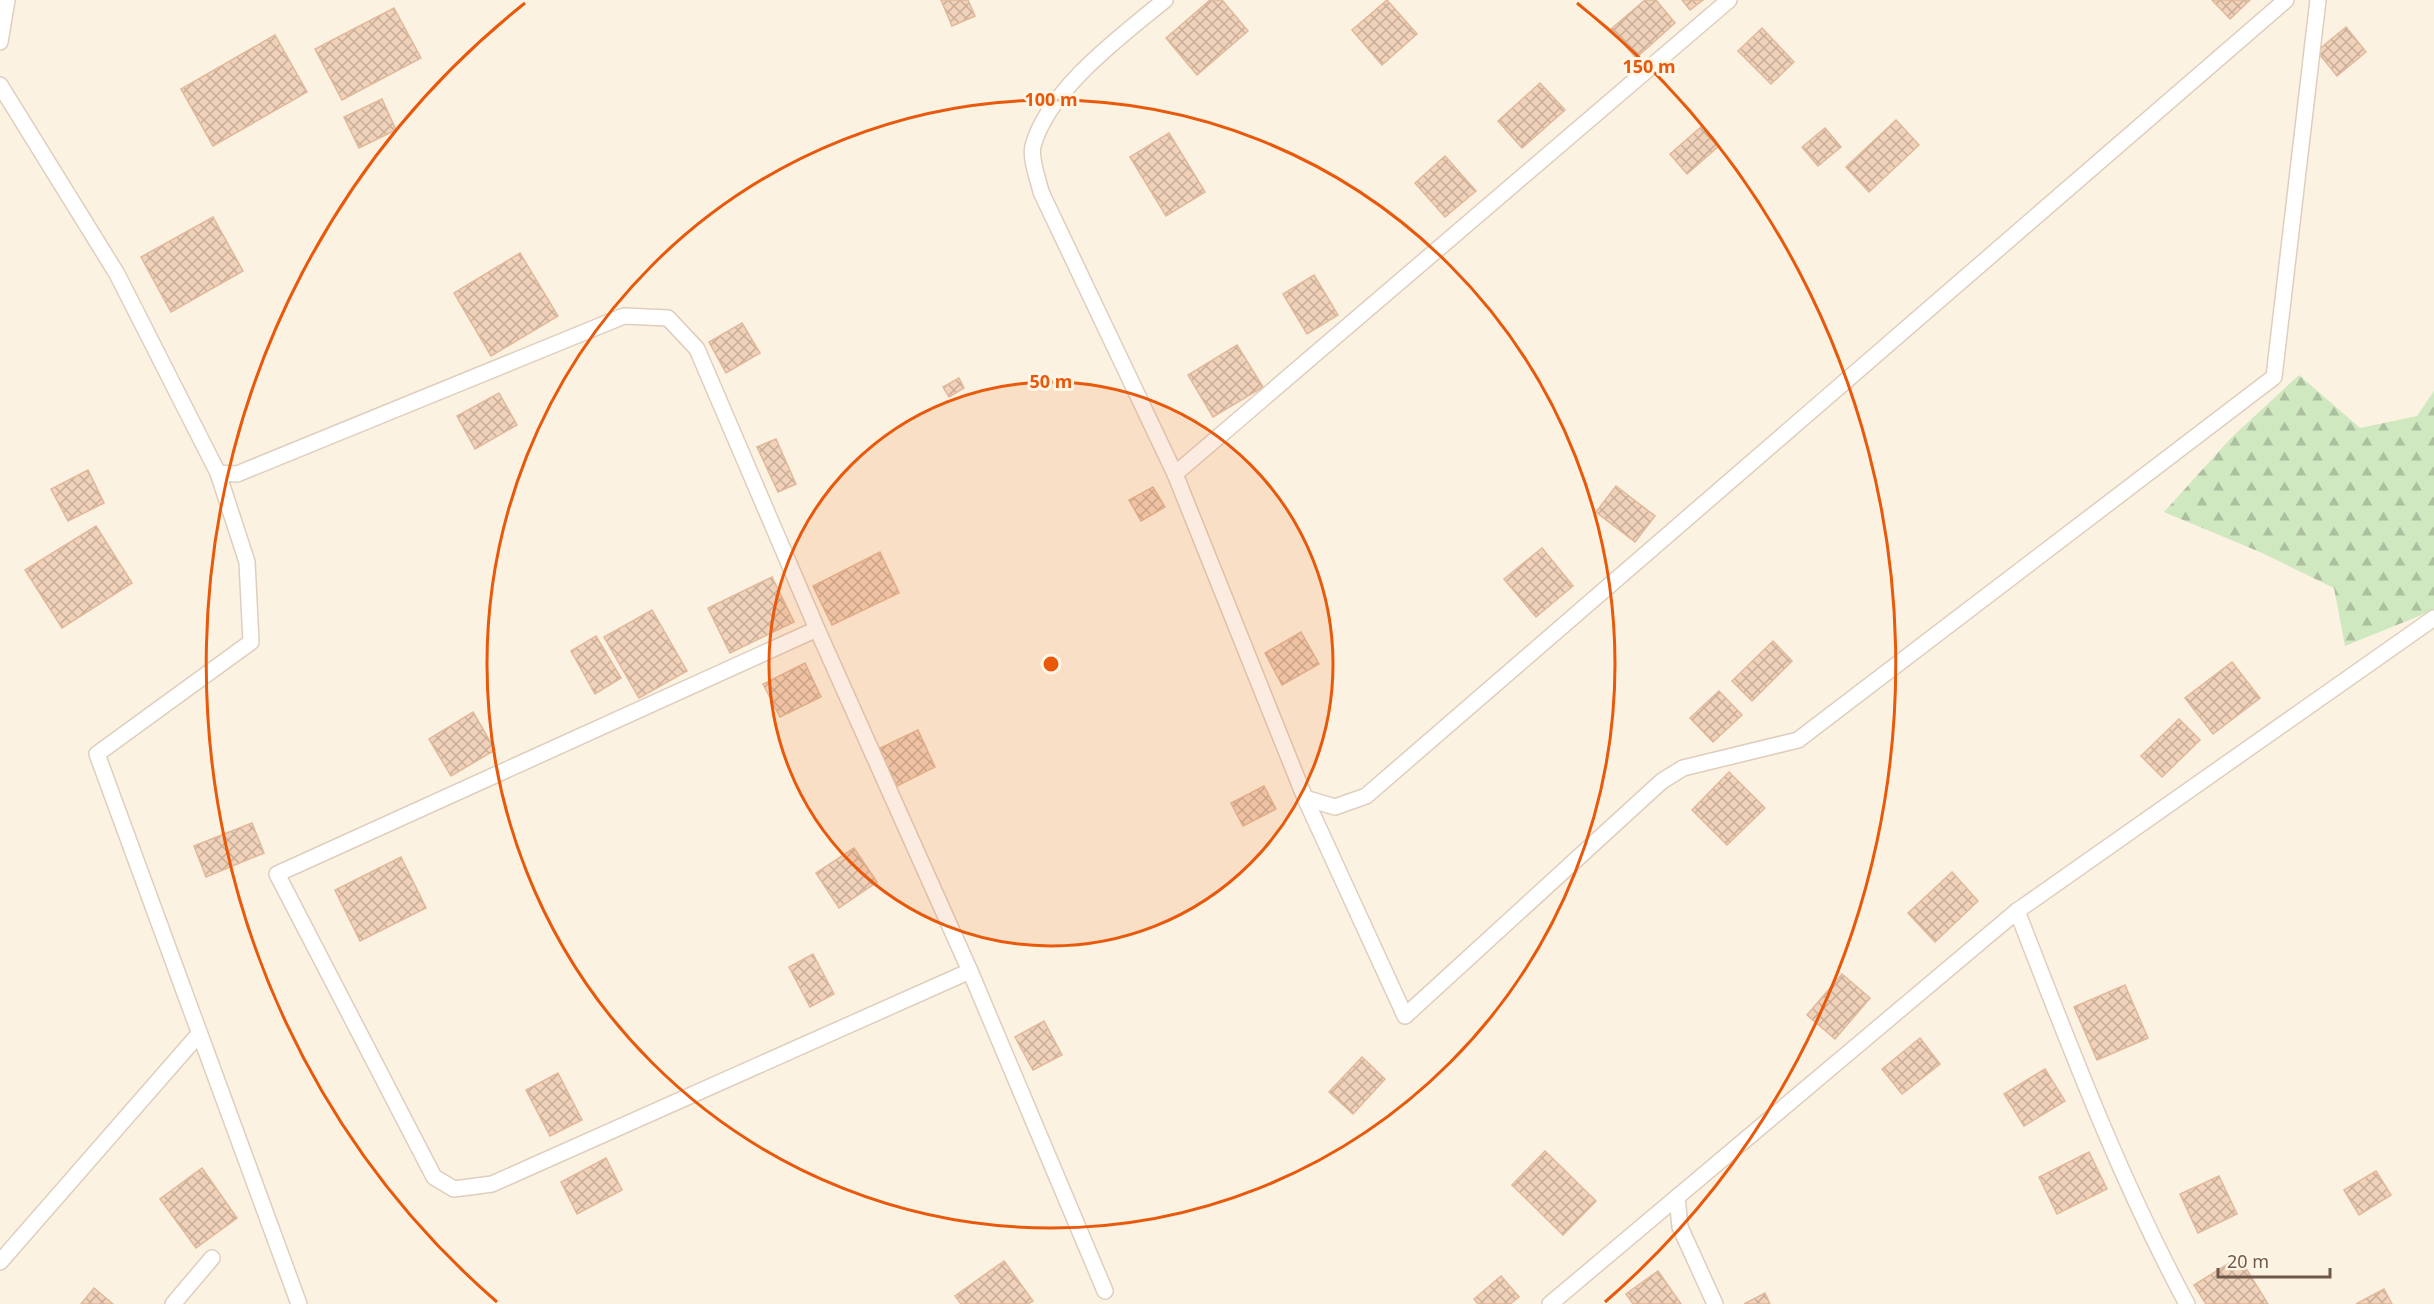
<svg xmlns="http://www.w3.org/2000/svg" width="2434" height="1304" font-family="'Noto Sans',sans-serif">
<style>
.forest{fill:url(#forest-firs)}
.building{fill:url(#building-cross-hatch);stroke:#e2b89a;stroke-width:1.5}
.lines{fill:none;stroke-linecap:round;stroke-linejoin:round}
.service-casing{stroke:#dfcebd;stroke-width:18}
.service{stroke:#fff;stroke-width:15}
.ring{fill:none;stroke:#e8590c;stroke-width:3}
.centre{fill:#e8590c;stroke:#fff6e7;stroke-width:3}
.ring-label{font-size:18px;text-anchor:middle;font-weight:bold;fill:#e8590c;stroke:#fff6e7;stroke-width:6;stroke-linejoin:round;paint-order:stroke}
</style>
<defs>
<pattern id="forest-firs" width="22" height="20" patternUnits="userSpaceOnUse" patternTransform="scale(1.5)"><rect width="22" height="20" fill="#cfe8c0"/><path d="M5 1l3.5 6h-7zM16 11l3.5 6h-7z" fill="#acbf9e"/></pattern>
<pattern id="building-cross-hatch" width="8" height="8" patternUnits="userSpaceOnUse" patternTransform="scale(1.5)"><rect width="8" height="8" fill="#f0d1b9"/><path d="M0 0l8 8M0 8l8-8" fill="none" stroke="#c7ad98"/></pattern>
</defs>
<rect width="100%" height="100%" fill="#fbf2e1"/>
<path class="forest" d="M2299 375 2360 428 2417 416 2434 391V610L2345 646 2334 588 2260 552 2164 512 2231 438Z"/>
<g class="building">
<path d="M941 0H968L975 16 952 26Z"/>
<path d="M1210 0H1222L1248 31 1197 75 1166 38Z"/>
<path d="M1387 0 1417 34 1382 65 1352 30Z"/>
<path d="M1645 0H1656L1675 23 1636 58 1611 29Z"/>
<path d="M1682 0H1703L1690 10Z"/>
<path d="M2212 0H2250L2230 19Z"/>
<path d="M394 8 421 58 342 100 315 49Z"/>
<path d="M2346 27 2366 52 2337 76 2317 51Z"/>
<path d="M1762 28 1794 62 1771 84 1738 51Z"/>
<path d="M275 35 307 92 213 146 181 89Z"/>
<path d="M1540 83 1565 110 1522 148 1498 121Z"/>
<path d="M382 99 396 130 359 148 344 117Z"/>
<path d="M1896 120 1919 145 1869 192 1846 167Z"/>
<path d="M1702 126 1719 146 1687 174 1670 154Z"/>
<path d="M1825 128 1841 147 1818 166 1802 147Z"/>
<path d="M1169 133 1205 192 1166 216 1130 157Z"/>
<path d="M1445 156 1476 191 1445 217 1415 183Z"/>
<path d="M213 217 243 271 171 312 141 257Z"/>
<path d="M520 253 558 316 491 356 454 293Z"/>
<path d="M1314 275 1338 315 1307 334 1283 294Z"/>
<path d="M742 323 760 353 726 373 709 342Z"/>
<path d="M1237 345 1263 387 1213 417 1188 375Z"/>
<path d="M959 378 964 388 949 397 943 387Z"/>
<path d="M499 393 517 425 475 449 457 416Z"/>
<path d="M776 439 796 484 778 492 757 447Z"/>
<path d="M88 470 104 503 68 521 51 489Z"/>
<path d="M1616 486 1655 516 1635 542 1596 512Z"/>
<path d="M1153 487 1165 507 1141 521 1129 500Z"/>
<path d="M96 526 132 583 62 628 25 570Z"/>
<path d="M1542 548 1573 586 1536 617 1504 579Z"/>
<path d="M880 552 899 593 832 625 813 586Z"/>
<path d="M772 577 794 622 730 653 708 608Z"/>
<path d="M652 610 687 671 639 698 604 637Z"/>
<path d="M1301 632 1319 664 1282 685 1265 653Z"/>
<path d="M596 636 621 678 595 694 571 651Z"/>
<path d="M1773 641 1792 661 1752 701 1732 681Z"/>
<path d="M2232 662 2260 698 2213 734 2185 698Z"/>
<path d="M805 663 821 697 780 717 763 684Z"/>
<path d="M1719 691 1742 715 1713 742 1690 718Z"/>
<path d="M473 712 495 750 451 776 429 739Z"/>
<path d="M2179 719 2200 740 2162 777 2141 756Z"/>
<path d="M918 730 935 767 897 786 878 749Z"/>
<path d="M1729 772 1765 808 1727 845 1692 810Z"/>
<path d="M1264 786 1276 809 1243 826 1231 803Z"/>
<path d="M252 823 264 853 206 877 194 846Z"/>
<path d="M854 848 877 882 839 908 816 873Z"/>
<path d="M401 857 426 908 360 941 335 890Z"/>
<path d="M1952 872 1978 901 1935 942 1908 913Z"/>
<path d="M813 954 834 994 810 1007 789 967Z"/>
<path d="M1842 974 1870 998 1835 1039 1807 1015Z"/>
<path d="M2125 985 2148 1038 2097 1060 2074 1007Z"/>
<path d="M1044 1021 1062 1055 1033 1070 1015 1037Z"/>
<path d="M1920 1038 1940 1064 1902 1094 1882 1069Z"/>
<path d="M1362 1057 1385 1079 1353 1114 1329 1092Z"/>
<path d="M2045 1069 2065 1101 2024 1126 2004 1094Z"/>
<path d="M558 1073 582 1120 550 1136 526 1090Z"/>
<path d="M1545 1151 1596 1201 1563 1235 1512 1185Z"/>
<path d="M2089 1152 2107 1189 2057 1214 2039 1177Z"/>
<path d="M606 1158 622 1190 577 1214 561 1182Z"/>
<path d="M202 1168 237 1218 196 1248 160 1199Z"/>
<path d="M2376 1171 2391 1195 2359 1215 2344 1190Z"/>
<path d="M2219 1176 2237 1214 2198 1233 2180 1194Z"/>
<path d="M2239 1257 2268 1304H2206L2194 1285Z"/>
<path d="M1004 1261 1033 1301 1028 1304H961L955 1296Z"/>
<path d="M1658 1271 1681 1304H1633L1626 1294Z"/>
<path d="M1501 1276 1519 1297 1510 1304H1478L1474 1299Z"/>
<path d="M94 1288 113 1304H81Z"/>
<path d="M2384 1289 2392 1304H2356Z"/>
<path d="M1765 1293 1770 1304H1744Z"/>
</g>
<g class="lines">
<defs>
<g id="service">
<path d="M1165 0C1121 36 1048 90 1033 146 1030 158 1038 179 1041 192L1175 474 1305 798 1405 1016 1662 781 1683 768 1798 740 2274 377 2318 0"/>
<path d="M0 42 7 0"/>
<path d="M0 85 117 274 218 473 237 474 624 316 668 318 697 349 817 629 970 971 1105 1291"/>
<path d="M218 473 247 562 251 642 97 754 299 1304"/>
<path d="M1175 474 1729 0"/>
<path d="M817 629 277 874 434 1177 454 1189 492 1184 970 971"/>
<path d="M1305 798 1335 807 1366 796 2286 0"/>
<path d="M2017 911C2069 1044 2119 1178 2187 1304"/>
<path d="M1677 1197 1680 1227 1715 1304"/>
<path d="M0 1262 199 1034"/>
<path d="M173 1304 212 1258"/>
<path d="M1550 1304 2017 911 2434 618"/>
</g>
</defs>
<use href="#service" class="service-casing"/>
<use href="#service" class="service"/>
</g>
<circle cx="1051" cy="664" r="282" fill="#e8590c" fill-opacity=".12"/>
<g class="ring">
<circle cx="1051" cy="664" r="282"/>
<circle cx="1051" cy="664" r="564"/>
<path d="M497 1302A845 845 0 0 1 525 3M1577 3A845 845 0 0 1 1605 1302"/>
</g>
<circle cx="1051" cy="664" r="9" class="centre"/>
<g class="ring-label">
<text x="1649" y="73">150 m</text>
<text x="1051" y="106">100 m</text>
<text x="1051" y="388">50 m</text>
</g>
<path d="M2218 1268v9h112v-9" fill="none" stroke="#715949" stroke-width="3"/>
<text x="2227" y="1268" font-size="18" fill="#715949" stroke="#fff6e7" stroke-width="4.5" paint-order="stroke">20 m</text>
</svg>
